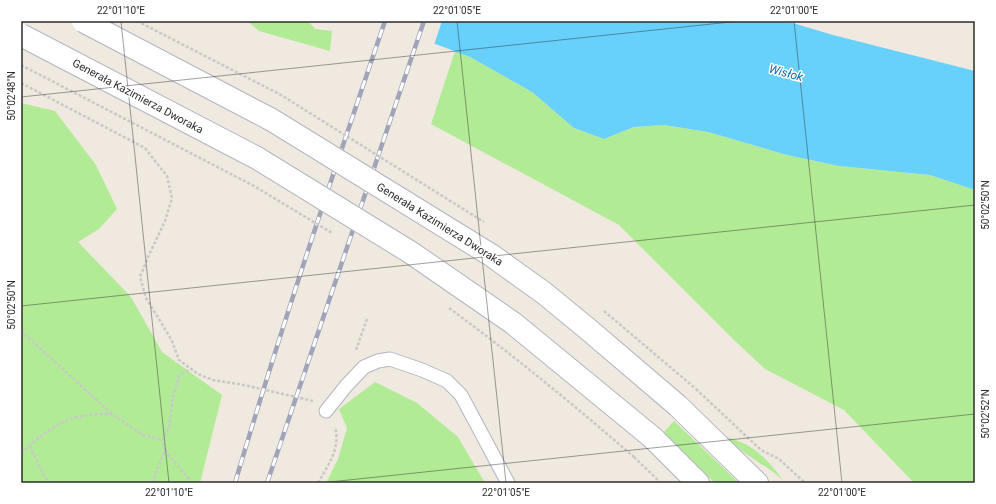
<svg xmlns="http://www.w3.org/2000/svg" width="996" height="504" font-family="Roboto,sans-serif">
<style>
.green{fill:#b2eb96}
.water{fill:#68d1fb}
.pier{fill:#f0e9df}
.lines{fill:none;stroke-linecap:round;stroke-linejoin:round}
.lane-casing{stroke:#b2b5c2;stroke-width:15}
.secondary-casing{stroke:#b2b5c2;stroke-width:24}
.path{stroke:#c8c8c8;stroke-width:2.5;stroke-dasharray:3 2;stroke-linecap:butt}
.lane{stroke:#fff;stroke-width:13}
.secondary{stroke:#fff;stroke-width:22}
.rail-casing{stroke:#a0a3b9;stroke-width:4.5}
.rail{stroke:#fff;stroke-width:3;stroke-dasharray:9;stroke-linecap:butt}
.secondary-bridge-casing{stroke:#b2b5c2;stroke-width:24;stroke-linecap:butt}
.path-bridge{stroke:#c8c8c8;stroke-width:2.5;stroke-dasharray:3 2;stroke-linecap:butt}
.secondary-bridge{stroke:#fff;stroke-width:22}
.ticks{fill:none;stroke:#2d2d2d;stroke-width:1;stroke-opacity:0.45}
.labels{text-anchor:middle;stroke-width:3;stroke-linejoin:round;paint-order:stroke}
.street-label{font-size:11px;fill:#2d2d2d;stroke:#fff}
.water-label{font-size:12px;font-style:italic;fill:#006fae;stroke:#fff}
.neatline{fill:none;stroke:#2d2d2d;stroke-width:1.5}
.ticks-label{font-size:10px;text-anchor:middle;fill:#2d2d2d}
</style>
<rect width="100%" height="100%" fill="#f0e9df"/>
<g class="green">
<path d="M247 21H308L315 29 332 31 330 51 259 31Z"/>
<path d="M455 51 470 57 532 92 574 128 604 139 634 127 664 125 708 132 787 155 839 166 930 175 975 190V483H914L844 410 765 369 735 341 619 225 431 124Z"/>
<path d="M21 103 55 111 96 165 117 209 99 229 78 242 131 297 162 352 222 395 200 483H21Z"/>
<path d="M375 382 417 403 458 437 485 483H326L338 459 347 428 339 409Z"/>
<path d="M674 421 739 483H715L663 433Z"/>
<path d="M727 437C733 439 739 441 745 444 761 451 773 468 784 481 766 465 743 455 727 437Z"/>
</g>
<path class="water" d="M374 21H786L833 35 975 71V190L930 175 839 166 787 155 708 132 664 125 634 127 604 139 574 128 532 92 470 57Z"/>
<path class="pier" d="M379 21H442L434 45 377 25Z"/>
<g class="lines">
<defs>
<path id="lane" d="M326 411 346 386 364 367 378 361 390 359 422 370 447 381 461 395 508 483"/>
<g id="secondary">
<path d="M678 406 757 483"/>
<path d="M653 438 698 483"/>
</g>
</defs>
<use href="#lane" class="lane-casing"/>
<use href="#secondary" class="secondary-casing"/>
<g class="path">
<path d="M21 83 145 148 167 176 172 198 165 221 149 255 140 277 146 298 162 324 172 341 179 360 198 374 213 380 244 385 313 401"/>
<path d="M21 331 112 414 143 435 162 440 169 427 173 397 179 376 190 369"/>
<path d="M356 350 367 319"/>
<path d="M696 389 761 450 779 459 805 483"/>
<path d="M30 446 44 476 50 483"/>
<path d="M165 450 192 483"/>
<path d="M21 453C53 425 68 413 112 414"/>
<path d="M634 457 661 483"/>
<path d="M152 483 165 450 162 440"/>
<path d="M318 483C328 465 341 448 335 427"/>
</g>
<use href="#lane" class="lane"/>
<use href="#secondary" class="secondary"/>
<defs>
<g id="rail">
<path d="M235 483C281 328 333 174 385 21"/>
<path d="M267 483 424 21"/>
</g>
</defs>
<use href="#rail" class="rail-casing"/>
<use href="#rail" class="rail"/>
<defs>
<g id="secondary-bridge">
<path d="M83 21 272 120 491 255 544 293 589 330 678 406"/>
<path d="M21 35 257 158 410 252 513 323 653 438"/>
</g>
</defs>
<use href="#secondary-bridge" class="secondary-bridge-casing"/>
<g class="path-bridge">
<path d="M137 21 281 95 484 222"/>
<path d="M21 65 254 186 332 233"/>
<path d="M449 308C513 355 574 405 634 457"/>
<path d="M604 311 696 389"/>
</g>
<use href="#secondary-bridge" class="secondary-bridge"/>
</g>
<path class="ticks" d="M121 21 169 483M457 21 506 483M794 21 842 483M21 97 740 21M21 306 975 205M320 483 975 414"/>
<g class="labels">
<g class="street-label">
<text transform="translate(138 96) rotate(28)" y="4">Generała Kazimierza Dworaka</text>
<text transform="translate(440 224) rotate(32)" y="4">Generała Kazimierza Dworaka</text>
</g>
<g class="water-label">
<text transform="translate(786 73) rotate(15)" y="4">Wisłok</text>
</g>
</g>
<rect width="996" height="504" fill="none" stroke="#ffffff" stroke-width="44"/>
<rect x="22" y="22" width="952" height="460" class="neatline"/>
<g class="ticks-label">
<text x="121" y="14">22°01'10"E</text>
<text x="457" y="14">22°01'05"E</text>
<text x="794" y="14">22°01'00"E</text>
<text transform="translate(11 96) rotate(-90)" y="4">50°02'48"N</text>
<text transform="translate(985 205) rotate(-90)" y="4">50°02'50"N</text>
<text transform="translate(11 305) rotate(-90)" y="4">50°02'50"N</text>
<text transform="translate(985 414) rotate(-90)" y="4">50°02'52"N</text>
<text x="169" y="496">22°01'10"E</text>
<text x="506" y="496">22°01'05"E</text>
<text x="842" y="496">22°01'00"E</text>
</g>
</svg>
